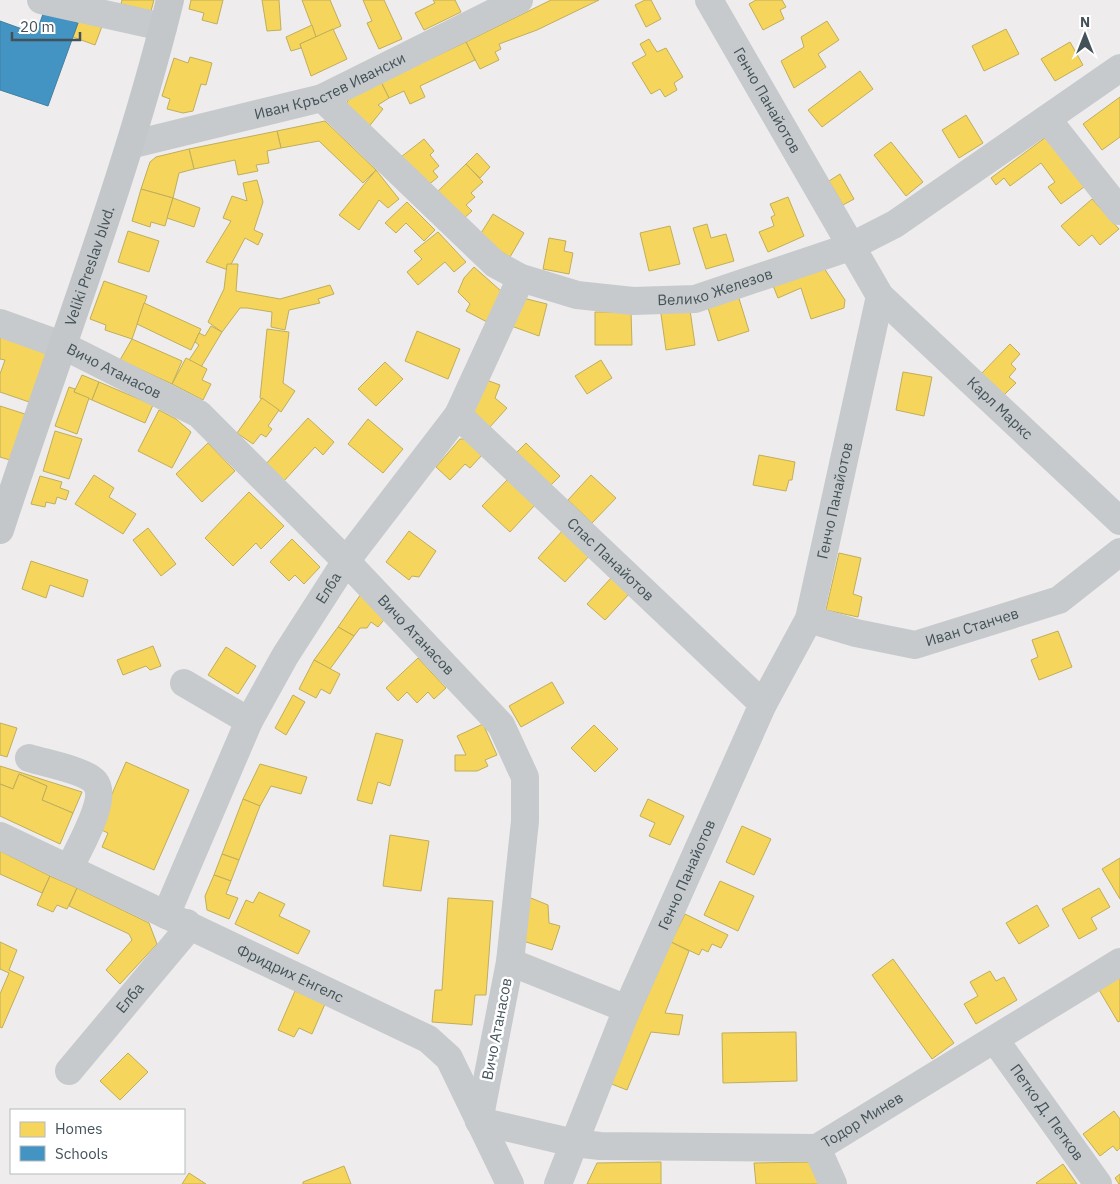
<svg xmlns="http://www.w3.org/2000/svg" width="1120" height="1184" font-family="'IBM Plex Sans',sans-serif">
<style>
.homes{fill:#f6d55c;stroke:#c0ae5b}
.schools{fill:#4393c3;stroke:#4380a3}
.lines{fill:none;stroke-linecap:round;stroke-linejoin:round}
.minor{stroke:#c6cacc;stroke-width:28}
.major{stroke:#c3c7ca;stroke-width:28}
.labels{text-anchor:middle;stroke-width:5;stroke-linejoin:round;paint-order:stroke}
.street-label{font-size:15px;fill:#435259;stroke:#fff}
</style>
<rect width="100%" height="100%" fill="#eeeced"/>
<g class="homes">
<path d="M122 0H154L151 11 121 4Z"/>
<path d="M191 0H223L217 24 202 20 204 13 189 9Z"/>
<path d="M262 0H279L281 30 267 31Z"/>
<path d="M302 0H330L341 26 316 37Z"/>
<path d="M363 0H384L402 39 379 49 367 23 372 21Z"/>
<path d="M433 0H455L461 12 424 30 415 13 435 3Z"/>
<path d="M551 0H599L537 30 499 44 501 49 495 52 499 60 480 69 466 42Z"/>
<path d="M645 0H651L661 19 646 27 635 5Z"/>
<path d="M756 0H782L786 7 780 10 784 19 763 30 749 4Z"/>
<path d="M69 20 104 21 95 45 73 37 78 23Z"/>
<path d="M827 21 839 40 818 54 826 67 794 88 781 61 804 47 801 37Z"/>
<path d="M312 25 316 37 300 44 301 48 291 51 286 37Z"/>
<path d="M333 29 347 59 311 76 300 44Z"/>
<path d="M1006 29 1019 54 984 71 972 46Z"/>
<path d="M649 39 657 52 666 48 683 77 674 83 677 90 665 97 660 89 651 94 632 63 646 55 640 44Z"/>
<path d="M466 42 475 60 420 86 425 97 410 104 404 91 389 98 381 82Z"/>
<path d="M1070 42 1083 65 1055 81 1041 59Z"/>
<path d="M190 57 212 63 206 85 201 84 193 111 183 113 167 109 170 99 162 96 174 58 188 63Z"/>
<path d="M860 71 873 89 822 127 808 110Z"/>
<path d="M381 82 389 98 378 105 383 109 367 129 345 105 352 95Z"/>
<path d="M1120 97V137L1102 150 1083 124Z"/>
<path d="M966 115 983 143 959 158 942 130Z"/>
<path d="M325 121 376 170 363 183 319 141 281 148 277 131Z"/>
<path d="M277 131 281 148 267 151 269 163 256 165 258 171 238 175 235 160 194 169 189 149Z"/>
<path d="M1046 137 1084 187 1061 204 1048 187 1055 182 1041 163 1010 186 1004 178 996 185 991 178Z"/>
<path d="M424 139 434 151 430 155 439 166 433 171 438 177 426 187 401 157Z"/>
<path d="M891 142 923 182 906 196 874 155Z"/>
<path d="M189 149 194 169 179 173 173 198 141 189 150 162 156 157Z"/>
<path d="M477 153 490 167 480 178 466 164Z"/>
<path d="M466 164 483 182 471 193 475 197 466 205 472 211 462 220 435 194Z"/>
<path d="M376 170 399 199 388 208 379 200 359 230 339 215Z"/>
<path d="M840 174 854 199 843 205 829 181Z"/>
<path d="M257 180 263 202 254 230 263 234 258 245 245 238 228 270 206 262 231 221 223 218 232 196 247 201 243 183Z"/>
<path d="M141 189 173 198 165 226 151 222 150 227 132 221Z"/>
<path d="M788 197 804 236 768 252 759 232 774 226 771 217 775 215 770 204Z"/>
<path d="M173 198 200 208 194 227 167 218Z"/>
<path d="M1092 199 1119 229 1100 245 1092 235 1079 246 1061 226Z"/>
<path d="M407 202 435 230 424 241 406 223 396 233 385 223Z"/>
<path d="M493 214 524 233 510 257 478 238Z"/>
<path d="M707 224 711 238 726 234 734 261 706 269 693 228Z"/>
<path d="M670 226 680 264 649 271 640 233Z"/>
<path d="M128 231 159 241 149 272 118 262Z"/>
<path d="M438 232 466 262 454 272 445 262 418 285 407 272 422 259 414 251Z"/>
<path d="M549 238 566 241 564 251 573 253 569 274 543 269Z"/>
<path d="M227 264H238L236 291 280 299 330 285 334 294 318 299 320 303 289 310 285 330 271 327 272 312 247 308H240L222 332 208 322 224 289Z"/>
<path d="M822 265 845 300 844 308 811 319 801 288 778 298 772 283Z"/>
<path d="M474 267 501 291 489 323 466 311 470 304 458 292 464 278Z"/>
<path d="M104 281 147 296 132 339 105 330 106 325 90 319Z"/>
<path d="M737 292 749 331 718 341 706 301Z"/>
<path d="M515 296 547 304 539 336 503 323Z"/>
<path d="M144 303 201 329 191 350 137 324Z"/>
<path d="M689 303 695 345 666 350 660 307Z"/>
<path d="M595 312H631L632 345H595Z"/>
<path d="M211 326 222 332 201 367 189 360 199 345 195 342 199 333 205 336Z"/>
<path d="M267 329 289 332 283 383 295 391 281 412 260 398Z"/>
<path d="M3 330 54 347 35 404 0 392V374L5 360 0 359V339Z"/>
<path d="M417 331 460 349 448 379 405 361Z"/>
<path d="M132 339 182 361 172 384 120 360Z"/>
<path d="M1010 344 1020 354 1011 364 1016 369 1009 377 1016 383 1004 395 981 374Z"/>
<path d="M186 358 207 369 202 380 211 384 203 400 172 384Z"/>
<path d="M601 360 612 378 587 394 575 376Z"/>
<path d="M385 362 403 379 376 406 358 389Z"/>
<path d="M903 372 932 377 924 416 896 410Z"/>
<path d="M82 375 99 382 92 400 74 392Z"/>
<path d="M478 377 500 385 495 398 507 408 489 428 458 415Z"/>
<path d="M99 382 153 405 145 423 92 400Z"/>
<path d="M69 387 75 389 74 392 89 398 77 434 55 426Z"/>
<path d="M262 398 279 410 268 426 272 429 266 437 261 434 253 444 237 433Z"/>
<path d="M0 406 28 415 13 461 0 457Z"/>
<path d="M159 410 176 419 191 432 172 468 138 451Z"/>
<path d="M308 418 334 442 323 455 315 447 283 482 265 465Z"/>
<path d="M368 419 403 449 383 473 348 444Z"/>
<path d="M55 431 82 439 69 479 43 471Z"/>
<path d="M460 439H466L483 454 470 468 465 464 450 480 436 467Z"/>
<path d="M208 443 235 471 202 502 176 474Z"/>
<path d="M526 443 560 476 550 486 516 453Z"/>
<path d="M759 455 795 462 792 480H789L786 491 753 485Z"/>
<path d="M94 475 114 488 109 497 136 514 123 534 75 504Z"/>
<path d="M591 475 616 498 592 523 568 500Z"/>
<path d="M40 476 62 482 60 488 69 491 66 500 57 497 55 504 46 502 45 507 31 504Z"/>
<path d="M508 479 535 505 510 532 482 506Z"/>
<path d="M249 492 284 526 261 549 256 543 233 566 205 538Z"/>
<path d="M148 528 176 564 161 576 133 540Z"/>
<path d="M563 530 590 555 565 582 538 558Z"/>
<path d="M409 531 436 551 419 577 412 576 409 580 386 562Z"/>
<path d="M292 539 320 567 304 584 295 575 289 581 270 562Z"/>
<path d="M839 553 861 558 853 594 862 597 858 617 826 610Z"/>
<path d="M31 561 88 580 83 597 50 585 46 598 22 589Z"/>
<path d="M611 578 629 594 605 620 587 604Z"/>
<path d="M361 594 388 615 378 627 371 622 367 628H360L354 636 338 627Z"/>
<path d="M338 627 354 636 330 669 314 660Z"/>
<path d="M1058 631 1072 667 1039 680 1031 660 1038 657 1032 640Z"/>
<path d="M153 646 161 666 150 670 146 666 123 675 117 660Z"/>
<path d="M226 647 256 666 238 694 208 675Z"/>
<path d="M418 658 446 688 434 699 428 692 417 703 407 692 398 701 386 688Z"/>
<path d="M314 660 340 674 330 694 321 689 316 698 299 689Z"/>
<path d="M552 682 564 703 521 727 509 706Z"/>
<path d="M293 695 305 702 286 735 275 728Z"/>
<path d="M0 723 17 728 7 757 0 755Z"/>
<path d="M483 724 497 755 485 760 488 766 477 771H455V755H466L457 736Z"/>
<path d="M594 725 618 749 595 772 571 748Z"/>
<path d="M376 733 403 740 390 786 378 782 372 804 357 800Z"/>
<path d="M126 762 189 790 154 870 102 847 108 833 97 828Z"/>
<path d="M260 764 307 777 301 794 271 786 260 806 243 799Z"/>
<path d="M0 766 82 792 73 813 42 800 47 786 19 774 13 789 0 784Z"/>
<path d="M19 774 47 786 42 800 73 813 60 844 0 816V784L13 789Z"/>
<path d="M243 799 260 806 239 860 222 854Z"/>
<path d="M648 799 684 816 670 845 649 836 655 823 640 816Z"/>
<path d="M742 826 771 839 754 875 726 862Z"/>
<path d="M390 835 429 841 421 891 383 886Z"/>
<path d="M0 851 50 876 42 893 0 874Z"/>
<path d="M222 854 239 860 231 881 214 875Z"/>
<path d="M1120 858V899L1102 869Z"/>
<path d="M214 875 231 881 226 894 238 898 229 919 207 910 205 896Z"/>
<path d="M50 876 77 888 67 909 57 905 53 912 37 905Z"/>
<path d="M720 881 754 896 738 931 704 915Z"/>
<path d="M77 888 149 923 157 944 120 984 106 970 132 940 129 934 69 906Z"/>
<path d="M1099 888 1110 907 1091 918 1097 929 1079 939 1062 909Z"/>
<path d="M259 892 285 904 279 916 310 931 298 954 235 924 246 900 253 903Z"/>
<path d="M526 896 548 905 549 923 560 926 552 950 523 941Z"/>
<path d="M448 898 493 901 486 995H475L472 1025 432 1022 435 990H442Z"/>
<path d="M1037 905 1049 926 1019 944 1006 923Z"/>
<path d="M685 914 728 935 721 948 712 944 708 952 702 949 699 955 671 942Z"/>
<path d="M0 942 17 950 9 970 24 977 2 1028 0 1027V994L9 973 0 969Z"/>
<path d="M671 942 689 951 665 1013 683 1015 679 1035 651 1032 627 1090 609 1083Z"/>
<path d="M893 959 954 1043 932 1059 872 975Z"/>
<path d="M1120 968V1021L1118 1022 1095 983Z"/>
<path d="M990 971 996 981 1004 977 1017 1000 976 1024 964 1004 978 996 970 982Z"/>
<path d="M295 991 325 1004 312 1034 299 1028 294 1037 278 1030Z"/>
<path d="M796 1032 797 1081 723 1083 722 1033Z"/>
<path d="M128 1053 148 1072 120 1100 100 1081Z"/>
<path d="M1114 1111 1120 1119V1148L1117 1151 1113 1146 1100 1156 1083 1134Z"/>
<path d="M661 1162V1184H587L597 1163Z"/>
<path d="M813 1162 819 1184H756L754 1163Z"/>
<path d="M1063 1164 1077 1184H1037L1036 1183Z"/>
<path d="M344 1166 351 1184H303V1182Z"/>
<path d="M189 1173 206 1184H182Z"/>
<path d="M1120 1174V1184H1119L1115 1178Z"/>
</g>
<path class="schools" d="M44 11 78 23 48 106 0 90V21L36 34Z"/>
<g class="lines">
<g class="minor">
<path d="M41 0 163 27"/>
<path id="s1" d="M709 0 880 296 1120 521"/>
<path id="s2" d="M322 98 495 264 521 278 577 295 633 301 695 299 850 247 895 224 1120 68"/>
<path d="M1047 119 1120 211"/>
<path id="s3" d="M130 145 322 98 519 0"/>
<path id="s4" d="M0 323 64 346 199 414 346 561 501 725 525 777V821L510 962 479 1121"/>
<path id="s5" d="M458 415 763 704"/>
<path id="s6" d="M809 619 856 633 915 645 1059 600 1120 552"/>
<path d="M184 683 249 721"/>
<path d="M29 758C44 763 85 770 95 782 109 799 77 851 69 869"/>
<path id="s7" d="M0 836 428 1039 449 1058 510 1184"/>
<path id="s8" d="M166 915 249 721 285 656 346 561 458 415 521 278"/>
<path d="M510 962 627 1009"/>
<path id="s9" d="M995 1040 1098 1184"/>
<path id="s10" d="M69 1071 182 936 187 923"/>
<path id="s11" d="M479 1121 574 1143 600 1146 817 1148 1120 962"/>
<path d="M817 1148 833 1184"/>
<path id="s12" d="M558 1184 627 1009 763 704 809 619 880 296"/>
</g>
<path class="major" id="s13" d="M0 530C57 354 126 180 170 0"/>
</g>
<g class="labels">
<g class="street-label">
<text dy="5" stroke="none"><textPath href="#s3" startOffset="209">Иван Кръстев Ивански</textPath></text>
<text dy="5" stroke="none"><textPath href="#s1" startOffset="116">Генчо Панайотов</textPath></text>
<text dy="5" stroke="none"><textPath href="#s13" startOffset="279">Veliki Preslav blvd.</textPath></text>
<text dy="5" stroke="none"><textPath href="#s2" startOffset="468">Велико Железов</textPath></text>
<text dy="5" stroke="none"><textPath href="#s4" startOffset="124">Вичо Атанасов</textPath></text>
<text dy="5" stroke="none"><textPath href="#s1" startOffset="506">Карл Маркс</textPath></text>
<text dy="5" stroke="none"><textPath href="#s12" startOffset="740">Генчо Панайотов</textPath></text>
<text dy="5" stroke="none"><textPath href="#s5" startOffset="210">Спас Панайотов</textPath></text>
<text dy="5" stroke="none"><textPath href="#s8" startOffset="366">Елба</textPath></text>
<text dy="5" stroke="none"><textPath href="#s6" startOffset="169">Иван Станчев</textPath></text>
<text dy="5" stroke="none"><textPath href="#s4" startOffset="529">Вичо Атанасов</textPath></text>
<text dy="5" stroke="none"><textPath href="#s12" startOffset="335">Генчо Панайотов</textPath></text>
<text dy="5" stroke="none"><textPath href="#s7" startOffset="321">Фридрих Енгелс</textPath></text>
<text dy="5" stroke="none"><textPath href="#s10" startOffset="95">Елба</textPath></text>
<text transform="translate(497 1029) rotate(-79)" y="5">Вичо Атанасов</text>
<text dy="5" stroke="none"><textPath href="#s9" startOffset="89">Петко Д. Петков</textPath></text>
<text dy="5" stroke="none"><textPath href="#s11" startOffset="394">Тодор Минев</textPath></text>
</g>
</g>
<rect x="10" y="1109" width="175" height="65" fill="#ffffff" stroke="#b4babd"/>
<rect x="20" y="1122" width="25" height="15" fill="#f6d55c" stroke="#b4babd"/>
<text x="55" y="1134" font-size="15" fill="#435259">Homes</text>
<rect x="20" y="1146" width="25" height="15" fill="#4393c3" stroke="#b4babd"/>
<text x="55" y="1159" font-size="15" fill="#435259">Schools</text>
<g transform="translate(1085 35)" stroke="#ffffff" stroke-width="4" paint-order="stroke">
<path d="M0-4L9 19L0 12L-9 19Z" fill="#435259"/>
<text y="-8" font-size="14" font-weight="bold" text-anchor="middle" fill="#435259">N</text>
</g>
<path d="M12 32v8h68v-8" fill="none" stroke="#435259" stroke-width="2.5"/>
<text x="20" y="32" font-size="15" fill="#435259" stroke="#ffffff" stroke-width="4" paint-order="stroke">20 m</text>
</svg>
